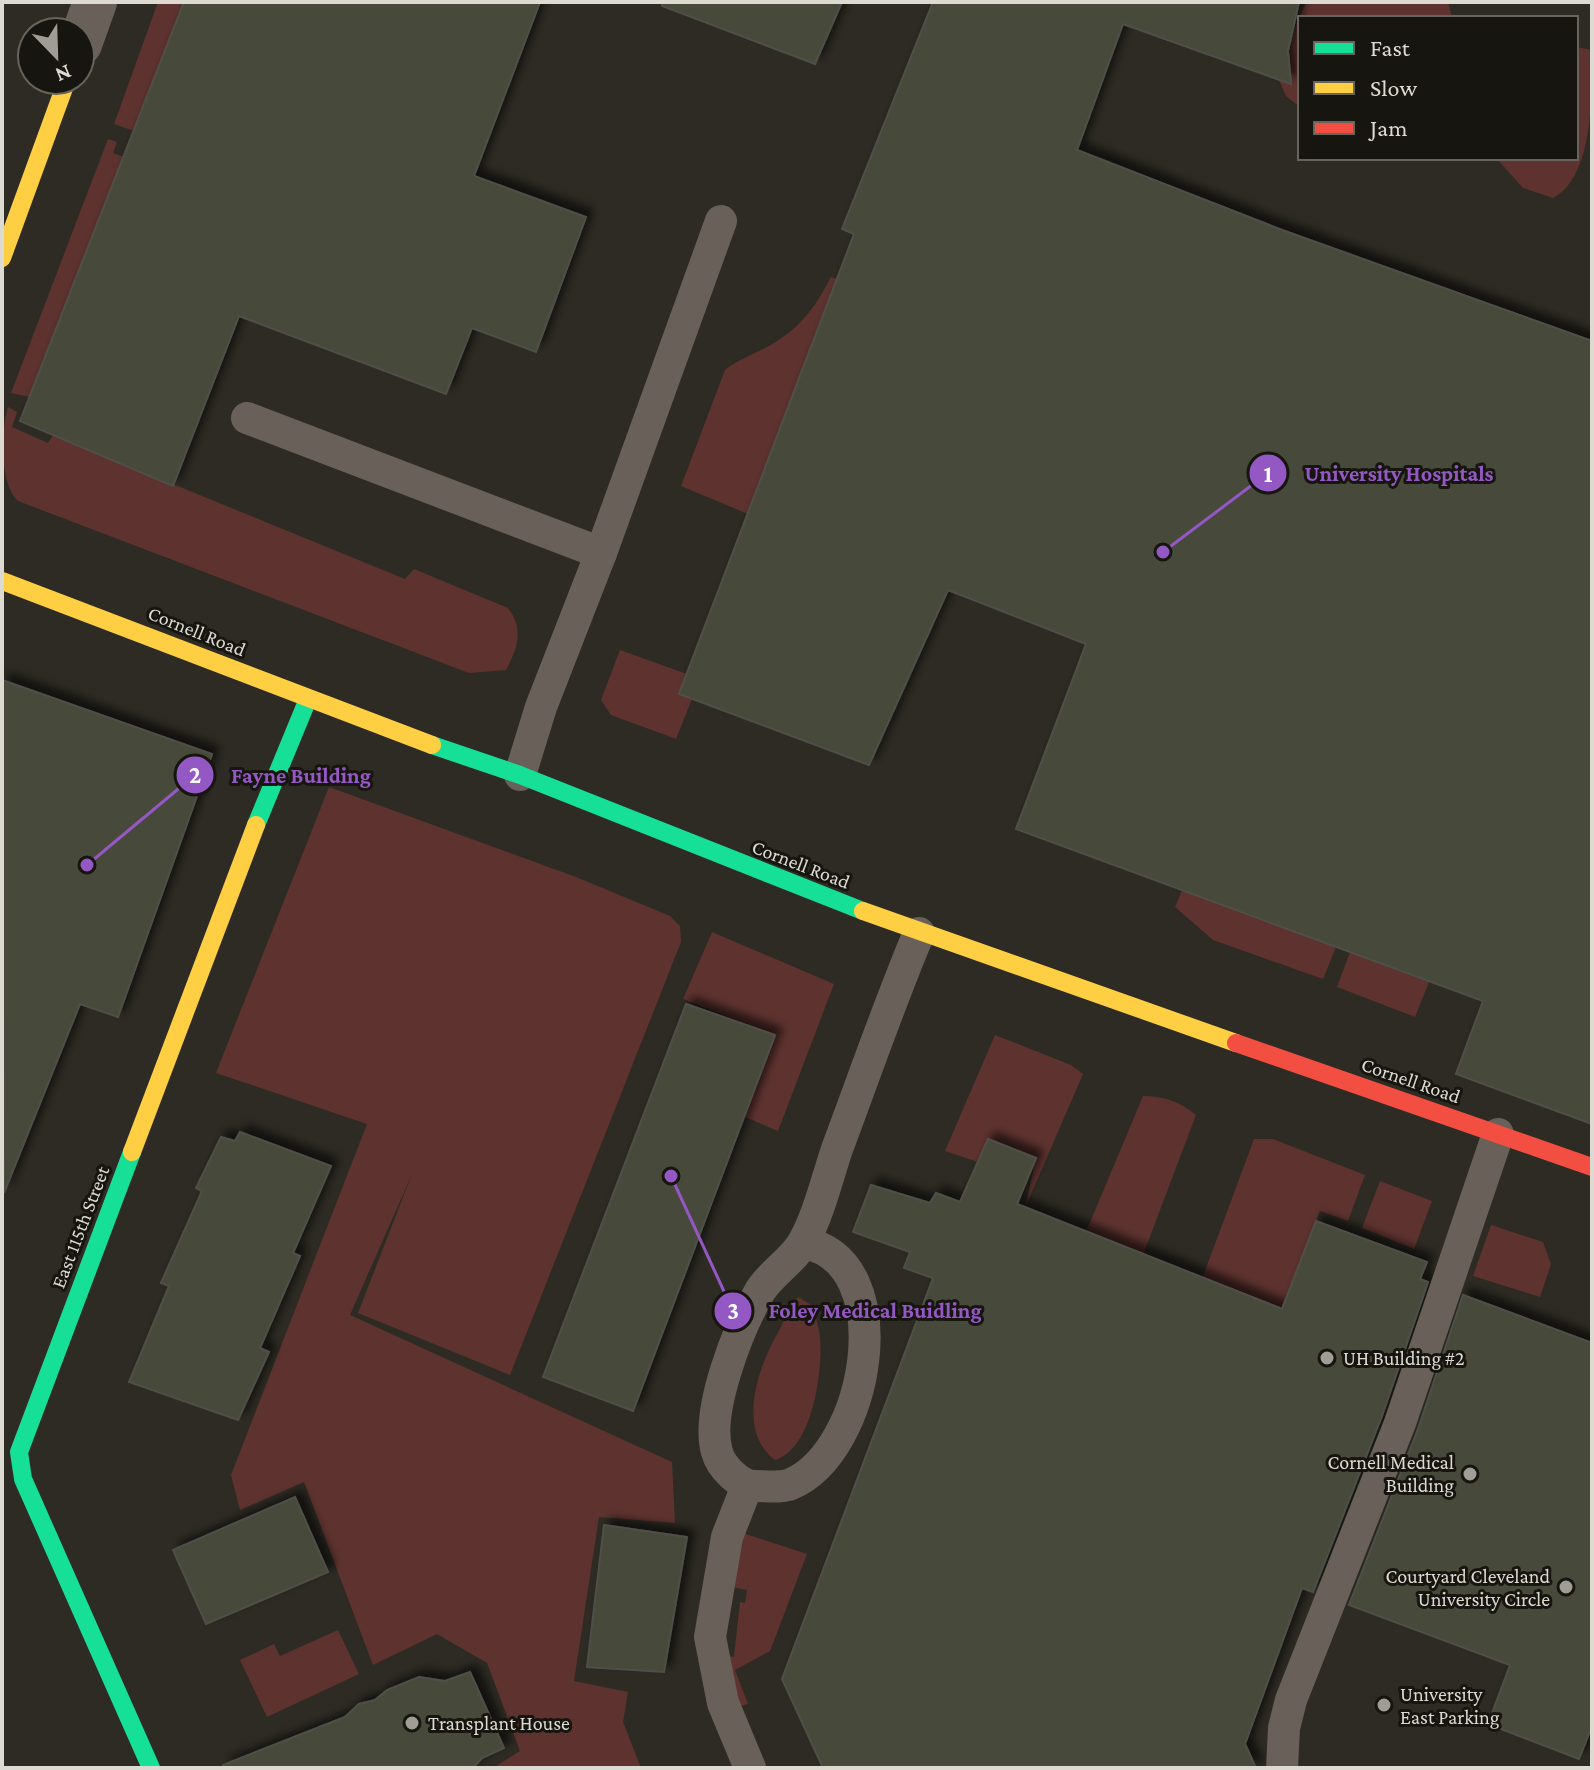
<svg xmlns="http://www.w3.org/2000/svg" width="1594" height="1770" font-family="'Crimson Pro',serif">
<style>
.green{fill:#5e332f}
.building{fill:#47493a;stroke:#50504a;stroke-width:2;filter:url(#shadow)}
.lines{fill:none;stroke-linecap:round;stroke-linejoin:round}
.lane{stroke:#686059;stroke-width:32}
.street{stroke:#686059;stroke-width:44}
.fast{stroke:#16e098;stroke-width:18}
.slow{stroke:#ffcf43;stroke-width:18}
.jam{stroke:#f24e42;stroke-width:18}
.poi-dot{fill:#9f9d95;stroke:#17150f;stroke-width:3}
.labels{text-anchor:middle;stroke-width:6;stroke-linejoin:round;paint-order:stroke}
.street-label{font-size:20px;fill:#dddad2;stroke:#17150f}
.poi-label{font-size:20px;fill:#dddad2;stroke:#17150f;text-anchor:start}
.leader{fill:none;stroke:#9458c4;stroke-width:3}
.callout-dot{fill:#9458c4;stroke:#17150f;stroke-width:3}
.mark-label{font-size:24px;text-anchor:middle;font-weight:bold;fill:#fff}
.callout-label{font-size:22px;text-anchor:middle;font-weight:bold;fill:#9458c4;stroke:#17150f;stroke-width:6;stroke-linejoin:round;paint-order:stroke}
</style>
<defs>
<filter id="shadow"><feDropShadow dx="7" dy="-7" stdDeviation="4" flood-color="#0009"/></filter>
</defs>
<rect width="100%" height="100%" fill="#2d2b23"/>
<g class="green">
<path d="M158 2H184L134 131 114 124Z"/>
<path d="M1307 2H1448L1452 17 1300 18V107L1286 96 1279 80 1291 84C1288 52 1290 30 1307 2Z"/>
<path d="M1576 47 1592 50C1592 93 1594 177 1553 198L1523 188 1496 158H1576Z"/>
<path d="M108 139 117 142 113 153 124 157 30 397 11 393Z"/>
<path d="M831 277 837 279 748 514 681 486 725 370C737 360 750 356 763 349 797 332 814 310 831 277Z"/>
<path d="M8 407 17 412 12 427 48 443 53 435 405 579 414 569 508 608C524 629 518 648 506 670L469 673 18 501C0 484 0 434 8 407Z"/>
<path d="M620 650 687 674 680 694 692 699 676 739 611 715 601 700Z"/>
<path d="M329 787 576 877 670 916 680 926 681 942 510 1375 358 1313 412 1174 350 1315 672 1462 675 1523 599 1517 574 1681 628 1692 623 1722 641 1768H493L520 1751 487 1663 437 1634 373 1665 304 1482 240 1510 231 1475 367 1124 216 1073Z"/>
<path d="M1182 890 1336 947 1323 979 1213 940 1175 907Z"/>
<path d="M712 932 834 984 778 1131 745 1117 775 1035 683 999Z"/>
<path d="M1350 952 1429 982 1415 1017 1337 987Z"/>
<path d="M995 1035 1071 1065 1083 1074 1025 1208 1036 1158 978 1162 945 1151Z"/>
<path d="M1143 1096C1164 1096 1180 1102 1196 1115L1143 1255 1086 1232Z"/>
<path d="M1254 1139H1273L1365 1175 1348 1221 1320 1211 1228 1454 1202 1279Z"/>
<path d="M1380 1181 1432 1201 1414 1249 1362 1228Z"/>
<path d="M1491 1225 1543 1242 1551 1264 1540 1297 1473 1276Z"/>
<path d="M798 1297 813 1306C815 1317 819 1327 820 1337 823 1370 813 1449 775 1460 736 1431 758 1368 777 1334 785 1321 787 1308 798 1297Z"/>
<path d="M740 1532 807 1554 770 1651 735 1670 748 1704 741 1706 722 1654 734 1657 740 1602 745 1603 747 1590 732 1587Z"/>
<path d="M338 1630 359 1674 267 1717 240 1660 274 1644 280 1656Z"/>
</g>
<g class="building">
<path d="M184 2H540L474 176 586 217 536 352 472 328 446 394 239 316 173 486 20 421Z"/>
<path d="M663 2H842L815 64 662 6Z"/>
<path d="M933 2H1299L1288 51 1291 84 1123 24 1077 150 1282 230 1592 341V1124L1456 1074 1483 1001 1016 829 1086 644 948 590 869 765 679 694 854 234 842 229Z"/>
<path d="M2 680 212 754 118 1017 80 1004 4 1193Z"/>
<path d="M686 1004 775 1035 633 1411 543 1377Z"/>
<path d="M240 1132 331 1166 293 1253 300 1256 260 1348 269 1352 238 1420 129 1382 169 1286 161 1283 202 1191 196 1188 221 1137 235 1141Z"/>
<path d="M988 1139 1036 1158 1017 1204 1282 1309 1316 1221 1427 1262 1420 1279 1428 1282 1382 1416 1313 1592 1302 1588 1245 1744 1256 1768H823L782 1679 933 1278 904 1268 910 1252 853 1232 871 1185 930 1203 936 1193 960 1202Z"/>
<path d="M1463 1295 1592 1343V1726L1579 1759 1488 1724 1510 1665 1349 1605 1418 1429Z"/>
<path d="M295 1497 328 1572 206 1624 173 1550Z"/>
<path d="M604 1525 687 1537 664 1672 587 1667Z"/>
<path d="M470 1672 504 1748 482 1758 473 1768H224L223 1765 345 1717 359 1704 375 1700 387 1690 419 1677 445 1681Z"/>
</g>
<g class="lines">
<g class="lane">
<path d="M247 418 601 553"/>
<path d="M520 775 541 707 601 553 721 221"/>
<path d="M804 1243C902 1261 869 1451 791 1484 781 1488 766 1486 755 1486 740 1486 721 1467 717 1452 705 1411 739 1327 760 1291 772 1272 794 1260 804 1241 819 1213 827 1179 837 1149 864 1077 889 1004 919 933"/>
<path d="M747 1486 727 1537 710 1637 723 1703 750 1768"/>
<path d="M1282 1768 1284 1728 1291 1700 1400 1423 1498 1134"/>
</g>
<path class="street" d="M80 44 95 2"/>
<g class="fast">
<path d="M432 745 520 775 863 911"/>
<path d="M256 825 308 699"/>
<path d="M132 1152 19 1452 23 1479 151 1768"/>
</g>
<g class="slow">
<path d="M2 258 67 80"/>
<path d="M2 581 432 745"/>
<path d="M863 911 1236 1043"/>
<path d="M132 1152 256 825"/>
</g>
<path class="jam" d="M1236 1043 1592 1167"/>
</g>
<g class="poi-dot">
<circle cx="1327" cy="1358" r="8"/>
<circle cx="1470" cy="1474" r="8"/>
<circle cx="1566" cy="1587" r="8"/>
<circle cx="1384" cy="1705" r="8"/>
<circle cx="412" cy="1723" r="8"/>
</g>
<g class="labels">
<g class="street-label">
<text transform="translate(197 631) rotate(22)" y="7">Cornell Road</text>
<text transform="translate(801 864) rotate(21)" y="7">Cornell Road</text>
<text transform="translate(1411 1080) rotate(19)" y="7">Cornell Road</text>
<text transform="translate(80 1227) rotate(-69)" y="7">East 115th Street</text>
</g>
<g class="poi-label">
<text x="1343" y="1365">UH Building #2</text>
<text x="1454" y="1469" text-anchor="end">Cornell Medical<tspan x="1454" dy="23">Building</tspan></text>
<text x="1550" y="1583" text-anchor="end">Courtyard Cleveland<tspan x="1550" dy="23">University Circle</tspan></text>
<text x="1400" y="1701">University<tspan x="1400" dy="23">East Parking</tspan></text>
<text x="428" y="1730">Transplant House</text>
</g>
</g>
<path class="leader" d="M1163 552L1268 473M87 865L195 775M671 1176L733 1311"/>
<g class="callout-dot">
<circle cx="1163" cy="552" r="8"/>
<circle cx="87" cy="865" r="8"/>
<circle cx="671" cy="1176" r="8"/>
<circle cx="1268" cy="473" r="20"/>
<circle cx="195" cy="775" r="20"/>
<circle cx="733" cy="1311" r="20"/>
</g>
<g class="mark-label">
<text x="1268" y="482">1</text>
<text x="195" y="783">2</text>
<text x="733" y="1319">3</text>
</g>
<g class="callout-label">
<text x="1399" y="481">University Hospitals</text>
<text x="301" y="783">Fayne Building</text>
<text x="875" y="1318">Foley Medical Buidling</text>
</g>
<rect width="1594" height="1770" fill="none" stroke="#dddad2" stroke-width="8"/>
<rect x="1298" y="16" width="280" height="144" fill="#17150f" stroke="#66645d" stroke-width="2"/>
<rect x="1314" y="42" width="40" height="12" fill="#16e098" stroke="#66645d" stroke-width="2"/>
<text x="1370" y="56" font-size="24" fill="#dddad2">Fast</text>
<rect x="1314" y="82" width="40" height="12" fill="#ffcf43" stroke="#66645d" stroke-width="2"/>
<text x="1370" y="96" font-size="24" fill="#dddad2">Slow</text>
<rect x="1314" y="122" width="40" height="12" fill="#f24e42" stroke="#66645d" stroke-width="2"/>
<text x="1370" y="136" font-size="24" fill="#dddad2">Jam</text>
<g transform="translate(56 56) rotate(157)"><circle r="38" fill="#17150f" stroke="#66645d" stroke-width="2"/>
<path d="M0-6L14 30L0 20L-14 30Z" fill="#9f9d95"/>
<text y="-12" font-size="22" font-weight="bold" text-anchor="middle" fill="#dddad2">N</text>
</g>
</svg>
